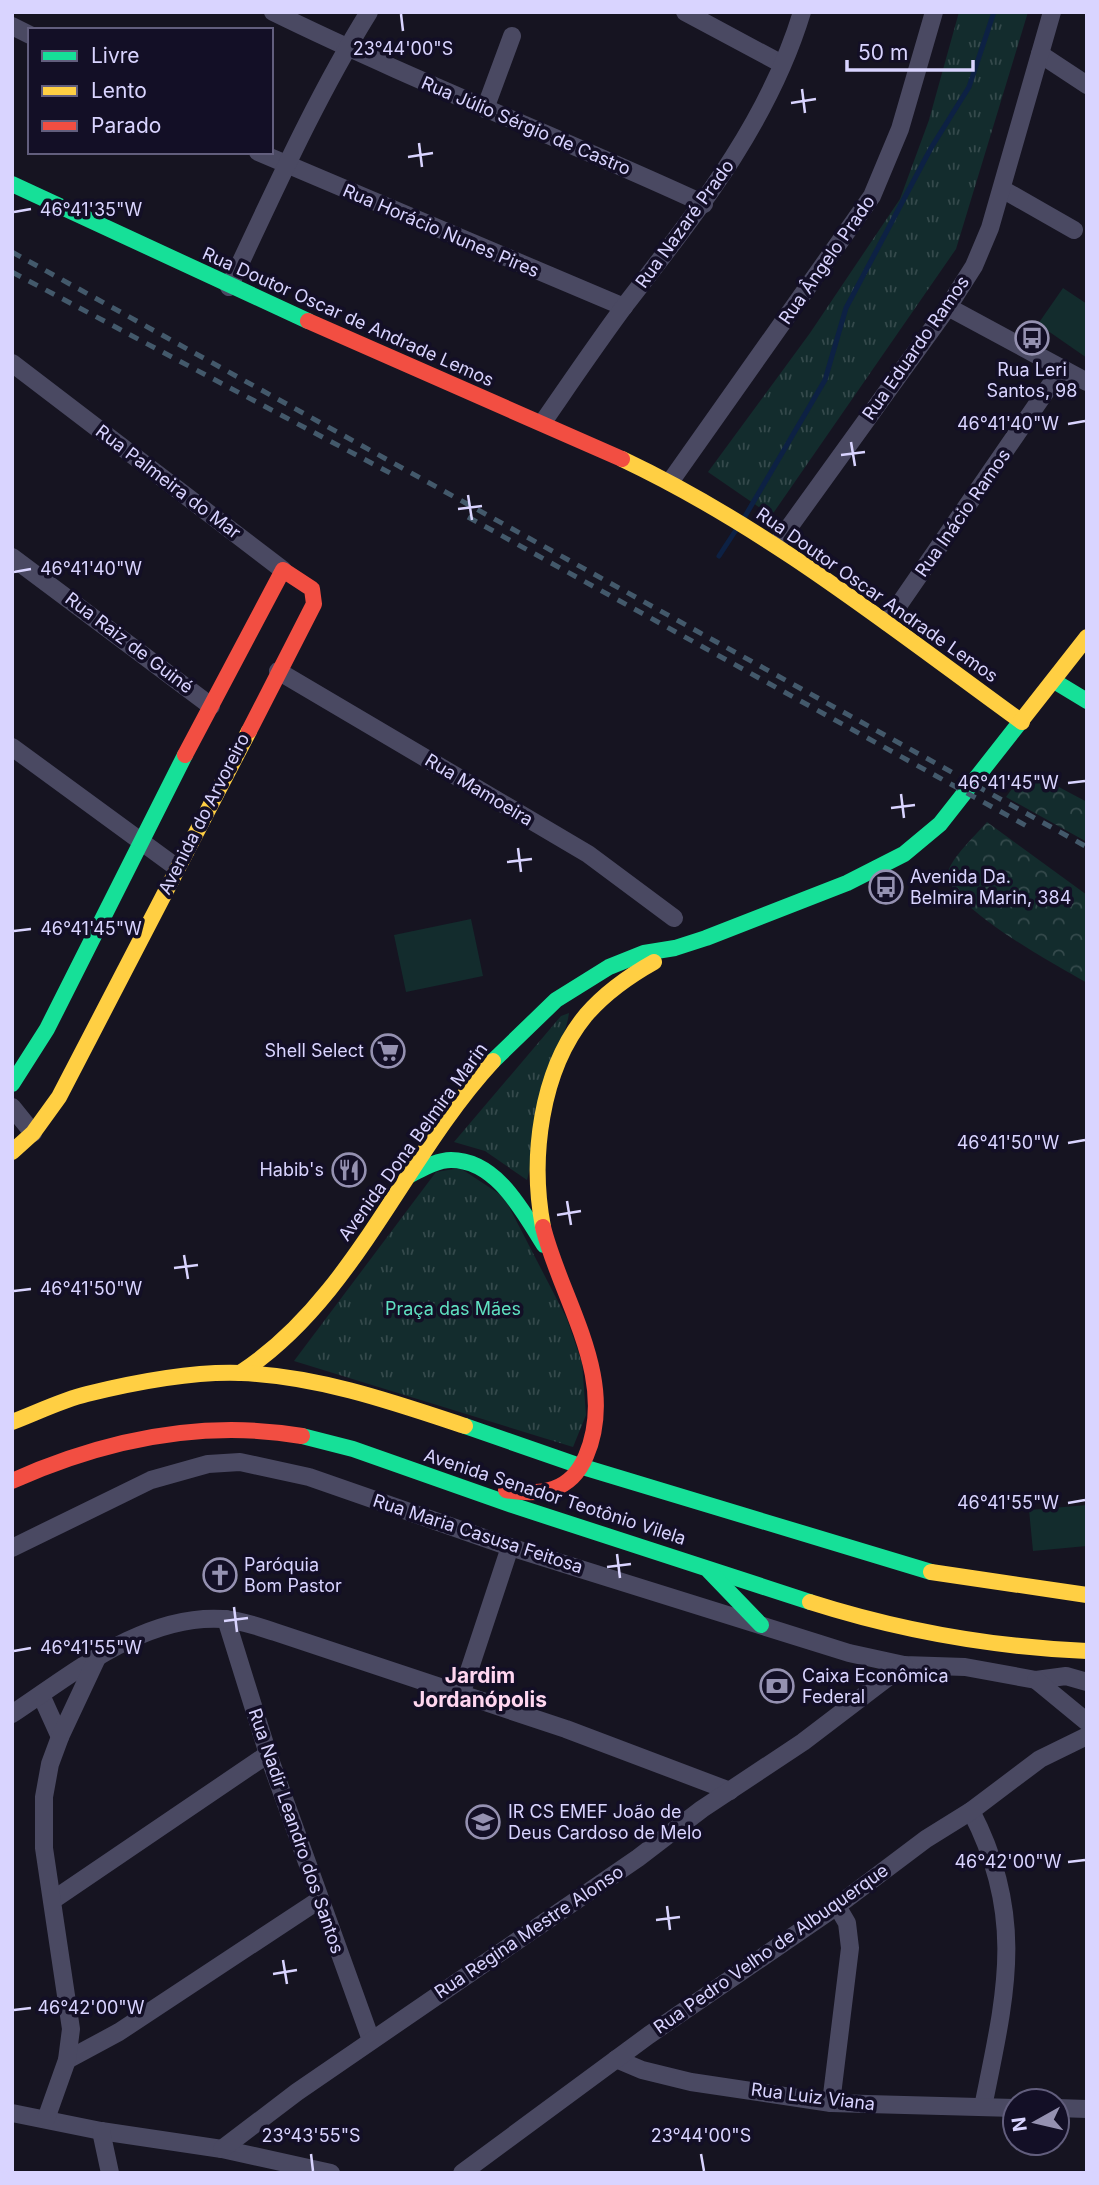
<svg xmlns="http://www.w3.org/2000/svg" width="1099" height="2185" font-family="Inter,sans-serif">
<style>
.forest{fill:url(#forest-crowns)}
.park{fill:url(#park-tufts)}
.pitch{fill:#132c2d}
.lines{fill:none;stroke-linecap:round;stroke-linejoin:round}
.stream{stroke:#0d2144;stroke-width:5}
.street{stroke:#4a4962;stroke-width:18}
.fast{stroke:#16e098;stroke-width:16}
.slow{stroke:#ffcf43;stroke-width:16}
.jam{stroke:#f24e42;stroke-width:16}
.rail{stroke:#43596b;stroke-width:5;stroke-dasharray:10 9;stroke-linecap:butt}
.ticks{fill:none;stroke:#d9d4ff;stroke-width:2.5}
.labels{text-anchor:middle;stroke-width:7;stroke-linejoin:round;paint-order:stroke}
.street-label{font-size:18px;fill:#d9d4ff;stroke:#130f26}
.poi-label{font-size:18px;fill:#d9d4ff;stroke:#130f26;text-anchor:start}
.park-label{font-size:18px;fill:#5fe0c0;stroke:#130f26}
.quarter-label{font-size:21px;font-weight:bold;fill:#ffd6f0;stroke:#130f26}
.ticks-label{font-size:18px;text-anchor:middle;fill:#d9d4ff;stroke:#130f26;stroke-width:7;stroke-linejoin:round;paint-order:stroke}
</style>
<defs>
<pattern id="forest-crowns" width="20" height="18" patternUnits="userSpaceOnUse" patternTransform="scale(1.75)"><rect width="20" height="18" fill="#132c2d"/><path d="M2 6a3 3 0 1 1 6 0M12 15a3 3 0 1 1 6 0" fill="none" stroke="#354a4c"/></pattern>
<pattern id="park-tufts" width="24" height="20" patternUnits="userSpaceOnUse" patternTransform="scale(1.75)"><rect width="24" height="20" fill="#132c2d"/><path d="M3 7l-1-3M5 7V3M7 7l1-3M15 17l-1-3M17 17v-4M19 17l1-3" fill="none" stroke="#354a4c"/></pattern>
</defs>
<rect width="100%" height="100%" fill="#161421"/>
<g class="forest">
<path d="M1022 775 1040 777 1087 802V842L1006 797Z"/>
<path d="M987 822 1087 895V983C1062 968 936 902 949 869 956 853 976 835 987 822Z"/>
</g>
<g class="park">
<path d="M959 12H1028L956 249 774 512 769 514 708 472 810 333 900 199 929 120Z"/>
<path d="M569 1013 568 1019 527 1180 485 1151 454 1142 561 1016Z"/>
<path d="M460 1168 504 1197 567 1319 582 1363 586 1415 573 1447 294 1361 436 1172Z"/>
</g>
<g class="pitch">
<path d="M1063 288 1087 304V358L1038 324Z"/>
<path d="M471 919 483 976 406 992 394 935Z"/>
<path d="M1087 1505V1546L1033 1551 1029 1510Z"/>
</g>
<g class="lines">
<g class="stream">
<path d="M744 518 825 380 846 308 931 148 969 87 994 12"/>
<path d="M719 556 736 530"/>
</g>
<g class="street">
<path d="M273 12C414 81 561 138 704 204"/>
<path d="M685 12 782 64"/>
<path d="M12 26 30 35"/>
<path d="M1040 54 1087 85"/>
<path d="M485 109 512 36"/>
<path d="M258 152 624 307"/>
<path d="M1002 189 1074 230"/>
<path d="M229 287C273 194 315 99 369 12"/>
<path d="M948 307 1087 382"/>
<path d="M12 363 283 570"/>
<path d="M543 422C570 383 597 343 626 304 696 213 768 124 802 12"/>
<path d="M670 482 872 196 900 129 934 12"/>
<path d="M777 544 948 307 974 266 990 228 1052 12"/>
<path d="M12 557 211 706"/>
<path d="M887 622 1062 368"/>
<path d="M278 671 588 854 674 918"/>
<path d="M12 747 176 867"/>
<path d="M12 1107 33 1133"/>
<path d="M12 1548 151 1480 208 1464 240 1462 309 1477 510 1547 849 1653 904 1665 965 1667 1036 1680 1066 1676 1087 1682"/>
<path d="M226 1619 268 1754 371 2040"/>
<path d="M1036 1680 1087 1722"/>
<path d="M41 1695 60 1737"/>
<path d="M461 1695 510 1547"/>
<path d="M12 1714C74 1673 144 1614 223 1619 241 1620 259 1627 275 1632L566 1729 730 1791"/>
<path d="M971 1811C1027 1918 1005 1997 983 2107"/>
<path d="M53 1900 268 1754"/>
<path d="M616 2059 642 2070 691 2082 831 2103 1015 2108"/>
<path d="M67 2060 119 2032 319 1900"/>
<path d="M831 2103 850 1948 847 1923 837 1906"/>
<path d="M1057 2108 1087 2109"/>
<path d="M12 2113 101 2131 222 2149 331 2173"/>
<path d="M46 2119 67 2060 71 2029 44 1848V1797L50 1764 60 1737 97 1658"/>
<path d="M101 2131 110 2173"/>
<path d="M222 2149 297 2092 638 1858 702 1809 803 1742 904 1665"/>
<path d="M462 2173 649 2035 837 1906 926 1839 971 1811 1040 1759 1087 1736"/>
</g>
<g class="fast">
<path d="M12 184 308 321"/>
<path d="M1054 681 1087 701"/>
<path d="M493 1061 556 1000 609 967 644 953 675 948 706 938 847 883 904 854 940 824 1021 721"/>
<path d="M12 1084 47 1029 185 755"/>
<path d="M410 1175C422 1169 437 1160 451 1160 497 1160 523 1212 544 1245"/>
<path d="M465 1426 583 1467 931 1572"/>
<path d="M302 1436 353 1449 512 1505 810 1602"/>
<path d="M709 1571 761 1625"/>
</g>
<g class="slow">
<path d="M622 459C768 528 892 628 1022 722"/>
<path d="M1021 721 1087 637"/>
<path d="M12 1152 33 1133 59 1097 249 731"/>
<path d="M543 1227C530 1159 540 1071 586 1015 605 993 629 976 654 962"/>
<path d="M240 1373C353 1300 404 1157 493 1061"/>
<path d="M12 1422C36 1413 62 1400 87 1394 136 1382 191 1371 241 1373 318 1376 393 1402 465 1426"/>
<path d="M931 1572 1087 1595"/>
<path d="M810 1602C901 1631 992 1647 1087 1651"/>
</g>
<g class="jam">
<path d="M308 321 622 459"/>
<path d="M185 755 283 570 312 589 314 604 249 731"/>
<path d="M12 1481C104 1440 202 1419 302 1436"/>
<path d="M506 1490C541 1496 571 1492 586 1456 619 1379 561 1300 543 1227"/>
</g>
<g class="rail">
<path d="M12 252 1087 847"/>
<path d="M12 272 392 474"/>
<path d="M468 517 1032 829"/>
</g>
</g>
<path class="ticks" d="M401 14 403 31M802 89 805 113M791 103 816 99M419 143 422 167M408 157 433 153M14 212 31 209M1068 424 1085 421M851 442 855 466M841 455 865 452M468 495 472 520M458 509 482 506M14 572 31 569M1068 783 1085 781M901 794 904 818M891 808 915 805M518 848 521 872M507 862 532 859M14 931 31 929M1068 1143 1085 1140M567 1201 571 1225M557 1215 581 1211M184 1255 188 1279M174 1268 198 1265M14 1291 31 1289M1068 1503 1085 1500M617 1554 620 1578M607 1567 631 1564M234 1607 237 1632M224 1621 248 1618M14 1651 31 1648M1068 1862 1085 1860M667 1906 670 1930M656 1920 680 1917M283 1960 287 1984M273 1974 297 1970M14 2010 31 2008M311 2154 313 2171M701 2154 704 2171"/>
<defs>
<symbol id="bus-ring" viewBox="-11 -11 22 22"><circle r="9.5" fill="#130f26" stroke="#9591b1" stroke-width="1.5"/><path d="M-5-6H5V4H4V6H2V4H-2V6H-4V4H-5ZM-3.5-4V0h7V-4ZM-3.5 1.2v1.5H-2V1.2ZM2 1.2v1.5H3.5V1.2Z" fill="#9591b1"/></symbol>
<symbol id="supermarket-ring" viewBox="-11 -11 22 22"><circle r="9.5" fill="#130f26" stroke="#9591b1" stroke-width="1.5"/><path d="M-6-5.5h2.5l.6 2H6L4.5 2H-2.5L-4.4-4H-6ZM-1.5 3.2a1.3 1.3 0 1 0 .1 0ZM3 3.2a1.3 1.3 0 1 0 .1 0Z" fill="#9591b1"/></symbol>
<symbol id="restaurant-ring" viewBox="-11 -11 22 22"><circle r="9.5" fill="#130f26" stroke="#9591b1" stroke-width="1.5"/><path d="M-5-6h1v4h1v-4h1v4h1v-4h1v5L-1.5 .5V6h-2V.5L-5-1ZM5-6V6H3V1.5H1.5Q1.5-4 5-6Z" fill="#9591b1"/></symbol>
<symbol id="church-ring" viewBox="-11 -11 22 22"><circle r="9.5" fill="#130f26" stroke="#9591b1" stroke-width="1.5"/><path d="M-1.2-6h2.4v3.5h3.3v2.4h-3.3V6h-2.4V-.1h-3.3v-2.4h3.3Z" fill="#9591b1"/></symbol>
<symbol id="bank-ring" viewBox="-11 -11 22 22"><circle r="9.5" fill="#130f26" stroke="#9591b1" stroke-width="1.5"/><path d="M-6-4H6V4H-6ZM0-2.3a2.3 2.3 0 1 0 0 4.6a2.3 2.3 0 1 0 0-4.6Z" fill="#9591b1"/></symbol>
<symbol id="school-ring" viewBox="-11 -11 22 22"><circle r="9.5" fill="#130f26" stroke="#9591b1" stroke-width="1.5"/><path d="M0-5L7-2L0 1L-7-2ZM-4 1L0 2.5L4 1V4Q0 6-4 4Z" fill="#9591b1"/></symbol>
</defs>
<g fill-rule="evenodd">
<use href="#bus-ring" x="1013" y="319" width="38" height="38"/>
<use href="#bus-ring" x="867" y="868" width="38" height="38"/>
<use href="#supermarket-ring" x="369" y="1032" width="38" height="38"/>
<use href="#restaurant-ring" x="330" y="1151" width="38" height="38"/>
<use href="#church-ring" x="201" y="1556" width="38" height="38"/>
<use href="#bank-ring" x="758" y="1667" width="38" height="38"/>
<use href="#school-ring" x="464" y="1803" width="38" height="38"/>
</g>
<g class="labels">
<g class="street-label">
<text transform="translate(526 126) rotate(23)" y="6">Rua Júlio Sérgio de Castro</text>
<text transform="translate(685 224) rotate(-54)" y="6">Rua Nazaré Prado</text>
<text transform="translate(441 231) rotate(23)" y="6">Rua Horácio Nunes Pires</text>
<text transform="translate(827 260) rotate(-55)" y="6">Rua Ângelo Prado</text>
<text transform="translate(348 317) rotate(24)" y="6">Rua Doutor Oscar de Andrade Lemos</text>
<text transform="translate(916 348) rotate(-55)" y="6">Rua Eduardo Ramos</text>
<text transform="translate(168 482) rotate(37)" y="6">Rua Palmeira do Mar</text>
<text transform="translate(963 513) rotate(-55)" y="6">Rua Inácio Ramos</text>
<text transform="translate(877 595) rotate(35)" y="6">Rua Doutor Oscar Andrade Lemos</text>
<text transform="translate(129 643) rotate(37)" y="6">Rua Raiz de Guiné</text>
<text transform="translate(479 790) rotate(31)" y="6">Rua Mamoeira</text>
<text transform="translate(204 814) rotate(-63)" y="6">Avenida do Arvoreiro</text>
<text transform="translate(413 1142) rotate(-54)" y="6">Avenida Dona Belmira Marin</text>
<text transform="translate(555 1497) rotate(18)" y="6">Avenida Senador Teotônio Vilela</text>
<text transform="translate(478 1534) rotate(18)" y="6">Rua Maria Casusa Feitosa</text>
<text transform="translate(296 1831) rotate(71)" y="6">Rua Nadir Leandro dos Santos</text>
<text transform="translate(529 1932) rotate(-34)" y="6">Rua Regina Mestre Alonso</text>
<text transform="translate(771 1949) rotate(-35)" y="6">Rua Pedro Velho de Albuquerque</text>
<text transform="translate(813 2097) rotate(7)" y="6">Rua Luiz Viana</text>
</g>
<g class="poi-label">
<text x="1032" y="376" text-anchor="middle">Rua Leri<tspan x="1032" dy="21">Santos, 98</tspan></text>
<text x="910" y="883">Avenida Da.<tspan x="910" dy="21">Belmira Marin, 384</tspan></text>
<text x="364" y="1057" text-anchor="end">Shell Select</text>
<text x="324" y="1176" text-anchor="end">Habib's</text>
<text x="244" y="1571">Paróquia<tspan x="244" dy="21">Bom Pastor</tspan></text>
<text x="802" y="1682">Caixa Econômica<tspan x="802" dy="21">Federal</tspan></text>
<text x="508" y="1818">IR CS EMEF João de<tspan x="508" dy="21">Deus Cardoso de Melo</tspan></text>
</g>
<g class="park-label">
<text x="453" y="1315">Praça das Mães</text>
</g>
<g class="quarter-label">
<text x="480" y="1683">Jardim<tspan x="480" dy="24">Jordanópolis</tspan></text>
</g>
</g>
<g class="ticks-label">
<text x="403" y="55">23°44'00"S</text>
<text x="91" y="216">46°41'35"W</text>
<text x="1008" y="430">46°41'40"W</text>
<text x="91" y="575">46°41'40"W</text>
<text x="1008" y="789">46°41'45"W</text>
<text x="91" y="935">46°41'45"W</text>
<text x="1008" y="1149">46°41'50"W</text>
<text x="91" y="1295">46°41'50"W</text>
<text x="1008" y="1509">46°41'55"W</text>
<text x="91" y="1654">46°41'55"W</text>
<text x="1008" y="1868">46°42'00"W</text>
<text x="91" y="2014">46°42'00"W</text>
<text x="311" y="2142">23°43'55"S</text>
<text x="701" y="2142">23°44'00"S</text>
</g>
<rect width="1099" height="2185" fill="none" stroke="#d9d4ff" stroke-width="28"/>
<rect x="28" y="28" width="245" height="126" fill="#130f26" stroke="#625e7d" stroke-width="2"/>
<rect x="42" y="51" width="35" height="10" fill="#16e098" stroke="#625e7d" stroke-width="2"/>
<text x="91" y="63" font-size="21" fill="#d9d4ff">Livre</text>
<rect x="42" y="86" width="35" height="10" fill="#ffcf43" stroke="#625e7d" stroke-width="2"/>
<text x="91" y="98" font-size="21" fill="#d9d4ff">Lento</text>
<rect x="42" y="121" width="35" height="10" fill="#f24e42" stroke="#625e7d" stroke-width="2"/>
<text x="91" y="133" font-size="21" fill="#d9d4ff">Parado</text>
<g transform="translate(1036 2122) rotate(262)"><circle r="33" fill="#130f26" stroke="#625e7d" stroke-width="2"/>
<path d="M0-5L12 26L0 18L-12 26Z" fill="#9591b1"/>
<text y="-10" font-size="19" font-weight="bold" text-anchor="middle" fill="#d9d4ff">N</text>
</g>
<path d="M847 60v10h126v-10" fill="none" stroke="#d9d4ff" stroke-width="3.5"/>
<text x="858" y="60" font-size="21" fill="#d9d4ff" stroke="#130f26" stroke-width="5" paint-order="stroke">50 m</text>
</svg>
